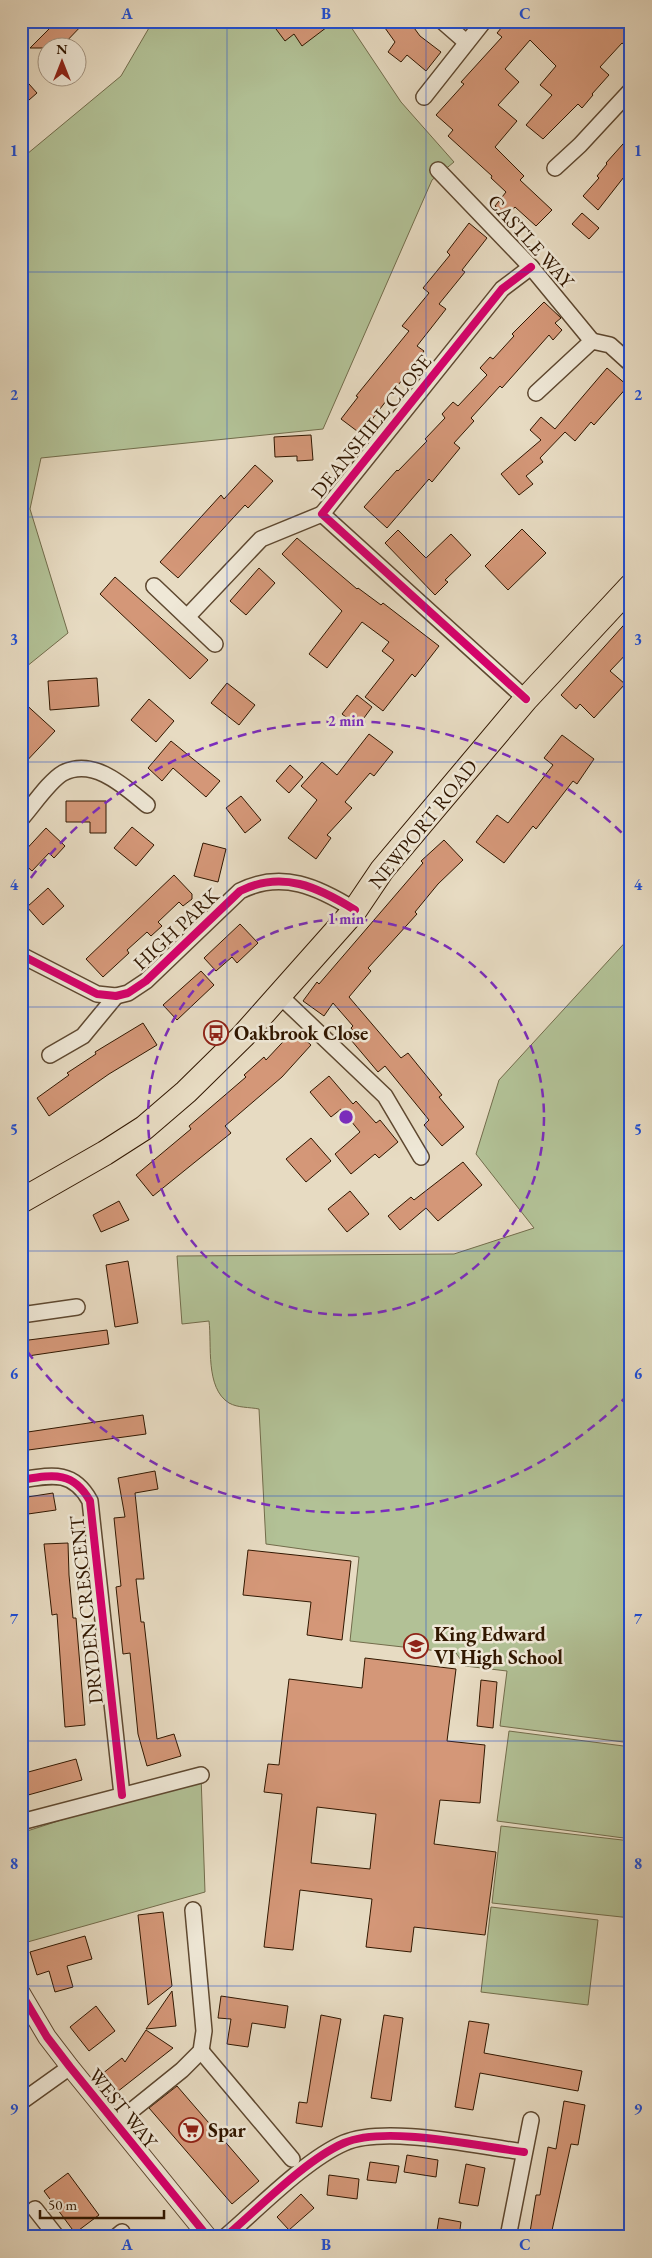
<svg xmlns="http://www.w3.org/2000/svg" width="652" height="2258" font-family="'EB Garamond',serif">
<style>
.green{fill:#b2c196;stroke:#726c4b}
.building{fill:#d49778;stroke:#311700;fill-rule:evenodd}
.lines{fill:none;stroke-linecap:round;stroke-linejoin:round}
.minor-casing{stroke:#5e4830;stroke-width:18}
.tertiary-casing{stroke:#5e4830;stroke-width:20}
.trunk-casing{stroke:#311700;stroke-width:26}
.minor{stroke:#efe8d7;stroke-width:15}
.tertiary{stroke:#efe8d7;stroke-width:18}
.trunk{stroke:#e7dbc2;stroke-width:24}
.cycleway-casing{stroke:#efe8d7;stroke-width:11}
.cycleway{stroke:#d6006c;stroke-width:8}
.grid{fill:none;stroke:#1d4ed8;stroke-width:1;stroke-opacity:0.55}
.ring{fill:none;stroke:#7b2cbf;stroke-width:2.5;stroke-dasharray:9 6}
.labels{text-anchor:middle;stroke-width:5;stroke-linejoin:round;paint-order:stroke}
.street-label{font-size:20px;fill:#311700;stroke:#efe8d7}
.poi-label{font-size:20px;font-weight:bold;fill:#311700;stroke:#efe8d7;text-anchor:start}
.centre{fill:#7b2cbf;stroke:#efe8d7;stroke-width:2.5}
.ring-label{font-size:15px;text-anchor:middle;font-weight:bold;fill:#7b2cbf;stroke:#efe8d7;stroke-width:5;stroke-linejoin:round;paint-order:stroke}
.neatline{fill:none;stroke:#1d4ed8;stroke-width:2}
.grid-label{font-size:16px;text-anchor:middle;font-weight:bold;fill:#1d4ed8}
</style>
<rect width="100%" height="100%" fill="#e7dbc2"/>
<filter id="stains"><feTurbulence type="fractalNoise" baseFrequency=".004" numOctaves="4"/><feColorMatrix values="0 0 0 0 .2 0 0 0 0 .09 0 0 0 0 .02 0 0 0 .5 -.17"/></filter>
<radialGradient id="worn" r=".72"><stop offset=".6" stop-color="#630" stop-opacity="0"/><stop offset="1" stop-color="#630" stop-opacity=".3"/></radialGradient>
<g class="green">
<path d="M153 21H347L401 102 454 162 432 180 323 429 41 458 30 509 68 633 21 671V159L121 76Z"/>
<path d="M631 936V1743L500 1726 507 1671 465 1666 456 1653 350 1641 359 1557 266 1544 259 1409C249 1407 238 1408 229 1403 205 1388 212 1345 209 1321L182 1324 177 1256 454 1254 534 1228 476 1154 499 1080Z"/>
<path d="M509 1731 631 1747V1839L497 1821Z"/>
<path d="M201 1775 205 1892 24 1943 21 1937V1833Z"/>
<path d="M501 1826 631 1841V1918L492 1903Z"/>
<path d="M491 1907 598 1920 588 2005 481 1992Z"/>
</g>
<g class="building">
<path d="M57 21H86L60 48H30Z"/>
<path d="M270 21H335L302 46 294 34 285 41Z"/>
<path d="M380 21H409L420 36 441 52 426 71 407 55 401 62 388 52 395 42Z"/>
<path d="M507 21H631V50L622 43 600 67 609 75 592 94 593 95 582 108 578 104 543 139 526 125 552 95 540 85 556 66 530 40 505 69 519 82 498 105 517 121 495 147 524 176 520 180 552 210 536 226 515 207 507 216 495 206 506 192 491 178 492 176 448 136 453 130 436 115 464 84 461 82 502 37 497 33Z"/>
<path d="M21 75 37 93 21 107Z"/>
<path d="M631 135V168L598 210 583 196 599 178 597 176 607 164 606 163Z"/>
<path d="M582 213 599 228 589 239 572 224Z"/>
<path d="M469 223 487 238 462 270 465 272 439 304 446 309 417 346 424 351 361 434 341 419 358 397 356 396 409 331 402 326 429 293 423 288 450 255 447 252Z"/>
<path d="M544 302 561 318 555 323 562 330 553 340 549 335 502 388 500 386 471 418 474 421 454 443 460 448 432 482 429 479 387 528 364 507 397 470 398 471 427 441 425 439 445 418 442 414 453 402 458 406 487 375 480 368 490 357 493 359 514 336 512 334Z"/>
<path d="M607 368 628 386 594 425 591 422 575 441 565 432 540 458 543 462 526 476 533 484 519 495 501 474 541 440 530 430 541 417 555 429Z"/>
<path d="M311 435 313 460 297 461V456L275 457 274 437Z"/>
<path d="M255 465 273 481 248 508 245 505 178 578 160 562 221 495 224 499Z"/>
<path d="M522 529 546 553 508 590 485 566Z"/>
<path d="M398 530 426 558 451 534 471 555 445 580 448 582 435 595 385 543Z"/>
<path d="M297 538 357 589 358 588 381 605 383 603 439 646 415 677 412 674 383 711 365 697 394 660 382 651 389 642 362 622 327 668 309 654 342 611 282 554Z"/>
<path d="M259 568 275 583 246 615 230 601Z"/>
<path d="M115 577 208 660 190 679 100 594Z"/>
<path d="M631 617V649L610 671 625 684 594 718 580 704 576 709 561 695Z"/>
<path d="M97 678 99 706 50 710 48 681Z"/>
<path d="M227 683 255 705 239 725 211 703Z"/>
<path d="M357 695 372 707 358 726 342 714Z"/>
<path d="M149 699 174 721 156 742 131 720Z"/>
<path d="M21 700 55 731 21 767Z"/>
<path d="M369 734 393 752 374 776 370 773 345 802 352 808 327 835 331 838 316 859 288 838 317 800 301 786 322 762 337 775Z"/>
<path d="M562 735 594 759 577 784 573 781 536 829 533 826 504 863 476 842 497 815 508 823 553 765 544 758Z"/>
<path d="M171 741 220 781 206 797 173 768 162 781 148 768Z"/>
<path d="M290 765 303 777 289 793 276 781Z"/>
<path d="M241 796 261 820 245 833 226 808Z"/>
<path d="M66 801H106V833H90V822H66Z"/>
<path d="M132 827 154 845 136 866 114 848Z"/>
<path d="M46 828 65 846 54 858 49 853 32 871 21 861V855Z"/>
<path d="M444 840 463 860 438 884 415 912 417 914 368 968 371 971 349 997 401 1058 408 1053 442 1095 439 1097 464 1127 442 1146 424 1125 429 1120 385 1066 378 1072 351 1040 356 1035 351 1028 353 1026 333 1003 324 1016 303 1001 317 982 319 984 423 863 421 861Z"/>
<path d="M203 843 226 849 218 882 194 876Z"/>
<path d="M174 875 192 894V899L183 906 179 902 158 922 162 926 151 936 147 932 127 950 129 953 103 977 86 959Z"/>
<path d="M48 888 64 906 43 925 27 907Z"/>
<path d="M240 924 258 943 237 963 232 957 216 971 204 958Z"/>
<path d="M201 971 214 985 177 1020 163 1005Z"/>
<path d="M143 1023 157 1045 109 1074 49 1116 37 1098 69 1075 67 1073 96 1054 95 1052Z"/>
<path d="M294 1030 311 1045 282 1077 225 1126 231 1133 153 1196 136 1175 191 1129 189 1126 246 1077 244 1075 264 1057 266 1060Z"/>
<path d="M329 1076 353 1104 356 1101 376 1123 380 1120 398 1142 379 1158 375 1154 351 1174 335 1154 360 1132 341 1109 331 1117 310 1092Z"/>
<path d="M311 1138 331 1161 306 1182 286 1159Z"/>
<path d="M463 1162 482 1185 438 1221 426 1208 400 1230 388 1216 411 1197 414 1200Z"/>
<path d="M350 1191 369 1214 347 1232 328 1209Z"/>
<path d="M119 1201 129 1220 101 1232 93 1215Z"/>
<path d="M128 1261 138 1323 115 1327 106 1265Z"/>
<path d="M107 1330 109 1344 21 1357V1341Z"/>
<path d="M143 1415 146 1434 21 1451V1433Z"/>
<path d="M155 1471 158 1489 135 1493 144 1579H136L141 1622H144L148 1657 157 1739 174 1734 181 1756 147 1766 138 1734 130 1653 123 1654 116 1587 121 1586 114 1518 125 1517 118 1478Z"/>
<path d="M53 1493 56 1510 21 1515V1498Z"/>
<path d="M68 1543 69 1575 73 1618H76L85 1725 65 1727 57 1614 52 1615 44 1544Z"/>
<path d="M248 1550 351 1561 342 1640 307 1635 311 1602 243 1595Z"/>
<path d="M365 1658 456 1669 447 1741 485 1745 480 1803 440 1800 434 1844 496 1852 485 1935 414 1927 411 1952 366 1947 372 1899 300 1890 293 1950 264 1947 282 1794 264 1792 268 1764 279 1765 289 1679 362 1688ZM317 1807 376 1814 370 1869 311 1863Z"/>
<path d="M481 1680 497 1682 493 1728 477 1726Z"/>
<path d="M76 1759 82 1780 21 1797V1774Z"/>
<path d="M163 1912 172 1986 148 2005 138 1915Z"/>
<path d="M85 1936 92 1959 67 1966 73 1987 55 1992 49 1971 37 1975 30 1952Z"/>
<path d="M172 1991 176 2026 146 2029Z"/>
<path d="M221 1996 288 2006 285 2028 252 2023 248 2047 227 2044 231 2019 218 2018Z"/>
<path d="M96 2006 115 2031 89 2051 70 2027Z"/>
<path d="M321 2015 341 2019 322 2127 296 2123 299 2102 307 2103Z"/>
<path d="M384 2015 403 2018 391 2101 371 2098Z"/>
<path d="M469 2021 489 2024 484 2053 582 2071 578 2091 480 2073 473 2110 455 2107Z"/>
<path d="M146 2030 173 2048 117 2092 102 2074 122 2058 125 2062Z"/>
<path d="M177 2086 259 2181 232 2204 149 2108Z"/>
<path d="M564 2101 585 2105 578 2145 571 2144 551 2235 530 2232 536 2195H540L548 2147 556 2149Z"/>
<path d="M407 2155 438 2160 436 2177 404 2172Z"/>
<path d="M370 2162 399 2166 396 2183 367 2180Z"/>
<path d="M466 2164 485 2168 478 2206 459 2203Z"/>
<path d="M68 2173 99 2215 75 2233 44 2191Z"/>
<path d="M329 2175 359 2179 357 2199 327 2195Z"/>
<path d="M301 2194 314 2208 289 2230 277 2217Z"/>
<path d="M439 2218 461 2222 459 2237H436Z"/>
</g>
<g class="lines">
<defs>
<g id="minor">
<path d="M442 21 466 42"/>
<path d="M424 97 484 21"/>
<path d="M555 168 580 145 631 90"/>
<path d="M438 170 531 267 592 341"/>
<path d="M536 393 592 341 610 345 631 364"/>
<path d="M154 586 215 644"/>
<path d="M187 617 261 539 322 514"/>
<path d="M526 699 322 514 502 289 531 267"/>
<path d="M21 819C32 807 49 781 63 773 94 757 125 787 147 805"/>
<path d="M21 955 97 994 116 996 128 993 146 981 240 891C282 870 318 887 355 910"/>
<path d="M279 995 385 1096 421 1157"/>
<path d="M50 1055 83 1036 116 996"/>
<path d="M21 1315 77 1307"/>
<path d="M21 1480C52 1475 73 1470 90 1501L122 1795"/>
<path d="M21 1822 201 1775"/>
<path d="M201 2051 292 2159"/>
<path d="M21 2102 70 2067"/>
<path d="M115 2124 182 2070 201 2051 204 2031 193 1910"/>
<path d="M35 2209 57 2237"/>
<path d="M116 2237 122 2232"/>
<path d="M225 2237C258 2209 305 2160 344 2143 385 2125 477 2146 524 2152"/>
<path d="M508 2237 531 2120"/>
</g>
<path id="tertiary" d="M21 1993 47 2037 70 2067 208 2237"/>
<path id="trunk" d="M21 1201 105 1153 144 1128 186 1092 243 1036 355 910 382 870 526 699 631 586"/>
</defs>
<use href="#minor" class="minor-casing"/>
<use href="#tertiary" class="tertiary-casing"/>
<use href="#trunk" class="trunk-casing"/>
<use href="#minor" class="minor"/>
<use href="#tertiary" class="tertiary"/>
<use href="#trunk" class="trunk"/>
<defs>
<g id="cycleway">
<path d="M526 699 322 514 502 289 531 267"/>
<path d="M21 955 97 994 116 996 128 993 146 981 240 891C282 870 318 887 355 910"/>
<path d="M21 1480C52 1475 73 1470 90 1501L122 1795"/>
<path d="M21 1993 47 2037 70 2067 208 2237"/>
<path d="M225 2237C258 2209 305 2160 344 2143 385 2125 477 2146 524 2152"/>
</g>
</defs>
<use href="#cycleway" class="cycleway-casing"/>
<use href="#cycleway" class="cycleway"/>
</g>
<path class="grid" d="M227 21V2237M426 21V2237M21 272H631M21 517H631M21 762H631M21 1007H631M21 1251H631M21 1496H631M21 1741H631M21 1986H631"/>
<g class="ring">
<circle cx="346" cy="1117" r="198"/>
<path d="M628 1395A396 396 0 0 1 22 1344M22 890A396 396 0 0 1 628 839"/>
</g>
<defs>
<symbol id="bus-ring" viewBox="-11 -11 22 22"><circle r="9.5" fill="#efe8d7" stroke="#8f2418" stroke-width="1.5"/><path d="M-5-6H5V4H4V6H2V4H-2V6H-4V4H-5ZM-3.5-4V0h7V-4ZM-3.5 1.2v1.5H-2V1.2ZM2 1.2v1.5H3.5V1.2Z" fill="#8f2418"/></symbol>
<symbol id="school-ring" viewBox="-11 -11 22 22"><circle r="9.5" fill="#efe8d7" stroke="#8f2418" stroke-width="1.5"/><path d="M0-5L7-2L0 1L-7-2ZM-4 1L0 2.5L4 1V4Q0 6-4 4Z" fill="#8f2418"/></symbol>
<symbol id="supermarket-ring" viewBox="-11 -11 22 22"><circle r="9.5" fill="#efe8d7" stroke="#8f2418" stroke-width="1.5"/><path d="M-6-5.5h2.5l.6 2H6L4.5 2H-2.5L-4.4-4H-6ZM-1.5 3.2a1.3 1.3 0 1 0 .1 0ZM3 3.2a1.3 1.3 0 1 0 .1 0Z" fill="#8f2418"/></symbol>
</defs>
<g fill-rule="evenodd">
<use href="#bus-ring" x="202" y="1019" width="28" height="28"/>
<use href="#school-ring" x="402" y="1632" width="28" height="28"/>
<use href="#supermarket-ring" x="177" y="2116" width="28" height="28"/>
</g>
<g class="labels">
<g class="street-label">
<text transform="translate(531 241) rotate(48)" y="7">CASTLE WAY</text>
<text transform="translate(371 426) rotate(-51)" y="7">DEANSHILL CLOSE</text>
<text transform="translate(423 824) rotate(-51)" y="7">NEWPORT ROAD</text>
<text transform="translate(176 929) rotate(-43)" y="7">HIGH PARK</text>
<text transform="translate(86 1610) rotate(-96)" y="7">DRYDEN CRESCENT</text>
<text transform="translate(123 2108) rotate(51)" y="7">WEST WAY</text>
</g>
<g class="poi-label">
<text x="234" y="1040">Oakbrook Close</text>
<text x="434" y="1641">King Edward<tspan x="434" dy="23">VI High School</tspan></text>
<text x="208" y="2137">Spar</text>
</g>
</g>
<circle cx="346" cy="1117" r="8" class="centre"/>
<g class="ring-label">
<text x="346" y="726">2 min</text>
<text x="346" y="924">1 min</text>
</g>
<rect width="652" height="2258" fill="none" stroke="#e7dbc2" stroke-width="55"/>
<g transform="translate(62 62)"><circle r="24" fill="#efe8d7" stroke="#a39481"/>
<path d="M0-4L9 19L0 12L-9 19Z" fill="#8f2418"/>
<text y="-8" font-size="14" font-weight="bold" text-anchor="middle" fill="#311700">N</text>
</g>
<path d="M40 2210v8h124v-8" fill="none" stroke="#311700" stroke-width="2.5"/>
<text x="48" y="2210" font-size="15" fill="#311700" stroke="#efe8d7" stroke-width="4" paint-order="stroke">50 m</text>
<rect x="28" y="28" width="596" height="2202" class="neatline"/>
<g class="grid-label">
<text x="127" y="19">A</text>
<text x="326" y="19">B</text>
<text x="525" y="19">C</text>
<text x="14" y="156">1</text>
<text x="638" y="156">1</text>
<text x="14" y="400">2</text>
<text x="638" y="400">2</text>
<text x="14" y="645">3</text>
<text x="638" y="645">3</text>
<text x="14" y="890">4</text>
<text x="638" y="890">4</text>
<text x="14" y="1135">5</text>
<text x="638" y="1135">5</text>
<text x="14" y="1379">6</text>
<text x="638" y="1379">6</text>
<text x="14" y="1624">7</text>
<text x="638" y="1624">7</text>
<text x="14" y="1869">8</text>
<text x="638" y="1869">8</text>
<text x="14" y="2114">9</text>
<text x="638" y="2114">9</text>
<text x="127" y="2250">A</text>
<text x="326" y="2250">B</text>
<text x="525" y="2250">C</text>
</g>
<rect width="100%" height="100%" filter="url(#stains)"/>
<rect width="100%" height="100%" fill="url(#worn)"/>
</svg>
